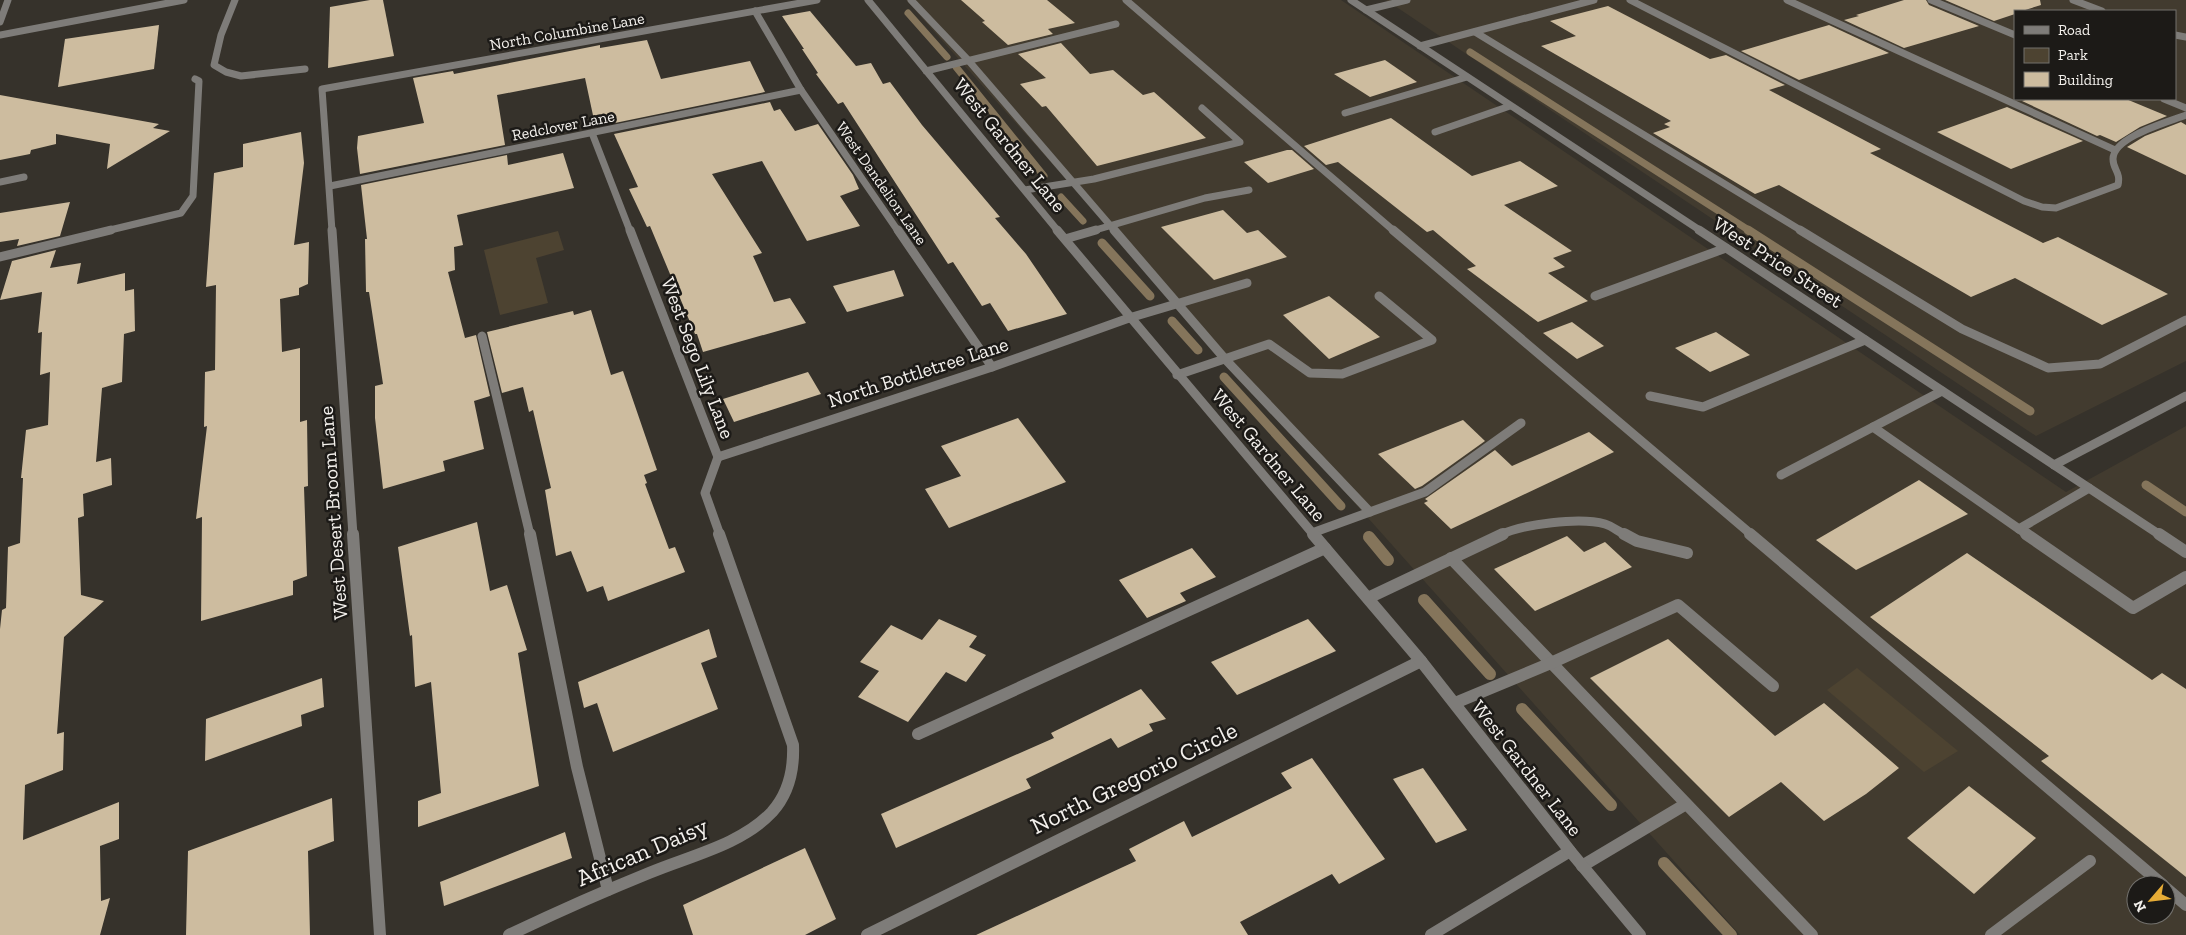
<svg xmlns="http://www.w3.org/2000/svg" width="2186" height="935" font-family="'Zilla Slab',serif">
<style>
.built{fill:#423b2f;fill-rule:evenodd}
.green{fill:#4d4331}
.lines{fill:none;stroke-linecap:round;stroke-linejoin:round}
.stream-far2{stroke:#85755b;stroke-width:7}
.stream-far1{stroke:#85755b;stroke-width:9}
.stream{stroke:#85755b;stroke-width:12}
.building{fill:#cdbc9f}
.service-far2{stroke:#7e7c79;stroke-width:7}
.service-far1{stroke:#7e7c79;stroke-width:9}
.service{stroke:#7e7c79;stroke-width:12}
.minor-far2{stroke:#7e7c79;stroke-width:7}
.minor-far1{stroke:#7e7c79;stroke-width:9}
.minor{stroke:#7e7c79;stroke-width:12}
.tertiary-far2{stroke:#7e7c79;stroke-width:7}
.tertiary-far1{stroke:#7e7c79;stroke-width:9}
.tertiary{stroke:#7e7c79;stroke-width:12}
.labels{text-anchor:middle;stroke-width:5;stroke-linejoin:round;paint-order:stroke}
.far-street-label{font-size:16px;fill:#f3f0ec;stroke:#1c1a17}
.street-label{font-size:20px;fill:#f3f0ec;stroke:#1c1a17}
.near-street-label{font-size:24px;fill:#f3f0ec;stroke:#1c1a17}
</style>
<rect width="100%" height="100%" fill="#36322b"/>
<g class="built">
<path d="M906 0H1341L2066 492 2186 426V935H1740ZM2136 885H2166V915H2136Z"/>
<path d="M1386 0H2186V361L2036 436ZM2015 11H2175V99H2015Z"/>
</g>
<g class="green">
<path d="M558 231 564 250 536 258 548 303 500 315 484 250Z"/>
<path d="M1857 668 1958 751 1924 772 1827 690Z"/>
</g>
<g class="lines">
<g class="stream-far2">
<path d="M908 13 947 57"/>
<path d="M1470 52 1750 231"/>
<path d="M956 67 1044 176"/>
<path d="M1061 197 1083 221"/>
</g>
<g class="stream-far1">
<path d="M1748 230 2030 411"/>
<path d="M1102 243 1150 296"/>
<path d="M1172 321 1198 350"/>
<path d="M1224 377 1341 506"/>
<path d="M2146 485 2186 512"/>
</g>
<g class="stream">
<path d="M1369 537 1388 560"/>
<path d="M1424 600 1490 674"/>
<path d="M1522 709 1611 805"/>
<path d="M1664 863 1731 935"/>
</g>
</g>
<g class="building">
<path d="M370 0H383L394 56 328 68 330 7Z"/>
<path d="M961 0H1047L1075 23 1048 29 1053 34 1008 45 982 22 985 21Z"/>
<path d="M1904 0H1926L1929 5 1979 26 1904 48 1844 20 1859 16 1856 15Z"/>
<path d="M1945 0H2040L2041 5 2022 11H2015V14L1994 21Z"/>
<path d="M1608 6 1710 59 1726 55 1785 85 1769 90 1881 149 1870 153 2043 243 2058 237 2168 294 2102 325 2015 278 1971 297 1779 185 1755 194 1653 133 1670 127 1664 124 1671 121 1541 46 1576 36 1550 21Z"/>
<path d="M810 11 856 66 871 63 883 84 890 82 922 125 1000 217 995 218 1026 254 1067 314 1008 331 990 303 982 306 953 262 948 264 843 102 838 104 816 74 818 73 802 49H804L782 16Z"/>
<path d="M159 25 154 69 58 87 65 39Z"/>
<path d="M1829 25 1889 53 1799 80 1741 51Z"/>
<path d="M647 40 661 79 750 61 765 92 610 124 608 119 594 120 585 78 497 95 505 145 360 174 357 148 358 136 424 123 413 78 453 71 454 74 600 45V48Z"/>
<path d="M1061 43 1090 74 1113 70 1143 95 1154 92 1206 138 1097 166 1046 106 1042 107 1020 84 1046 78 1018 54Z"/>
<path d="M1385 60 1417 82 1370 97 1334 74Z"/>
<path d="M0 95 159 124 153 128 170 131 107 169 110 144 56 134V144L31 150 30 154 0 160Z"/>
<path d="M2029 99H2126L2167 116 2140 127 2116 142 2100 135 2097 136 2022 101Z"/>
<path d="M770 102 774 111 780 109 795 131 818 124 853 175 859 189 840 196 860 226 807 241 762 161 712 174 762 253 753 256 774 302 790 298 806 323 703 352 697 334H695L650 226 647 227 629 189 638 187 614 134Z"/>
<path d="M2007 107 2083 141 2011 169 1937 132Z"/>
<path d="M1391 118 1472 176 1520 161 1558 186 1504 205 1572 251 1553 258 1565 267 1548 273 1588 301 1538 322 1467 269 1476 266 1433 230 1427 232 1338 162 1326 165 1304 146Z"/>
<path d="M2181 122 2186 125V175L2127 147 2145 136Z"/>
<path d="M301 132 304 163 294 245 309 242 308 284 299 288V295L280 299 282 352 300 348V422L307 420 308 486 304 487 307 576 293 581V595L201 621 202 517 196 519 207 426 204 427 205 372 215 370 216 285 206 287 214 173 243 167V144Z"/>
<path d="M1287 150H1292L1314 169 1268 183 1244 162Z"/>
<path d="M563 153 574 188 457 215 463 245 454 247 455 270 448 272 465 338 476 335 490 396 474 401 484 449 443 461 445 471 383 489 375 418V386L383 384 369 292H366L365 239H367L361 185 507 155 508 165Z"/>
<path d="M70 202 60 236 17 246 19 239 0 242V213Z"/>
<path d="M1223 210 1247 233 1258 230 1287 257 1214 280 1161 227Z"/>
<path d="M56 250 50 268 81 263 77 284 125 273V291L134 289 135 331 124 334 122 382 102 388 96 462 111 458 112 485 83 494 84 516 78 518 81 595 104 601 64 637 57 734 64 732 63 770 25 785 23 840 119 802V839L100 846 101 901 110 898 100 935H0V629L2 610 6 608 8 547 20 543 23 478H21L26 430 48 425 50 372 40 375 42 332 38 333 42 292 0 300 12 261Z"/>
<path d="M894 270 904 296 847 312 833 286Z"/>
<path d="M1329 296 1380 337 1329 359 1283 315Z"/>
<path d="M591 310 611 375 623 371 657 470 644 475 647 483 645 484 669 549 675 547 685 572 608 601 603 586 587 592 571 551 556 556 545 490 551 488 533 410 529 412 523 387 502 393 487 332 573 311 574 315Z"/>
<path d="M1572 322 1604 346 1577 359 1543 333Z"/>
<path d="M1716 332 1750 355 1710 372 1675 348Z"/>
<path d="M808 372 821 394 734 422 723 399Z"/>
<path d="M1018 418 1066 482 949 528 925 489 961 476 941 446Z"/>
<path d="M1463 420 1485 441 1422 486 1415 489 1378 454Z"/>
<path d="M1589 432 1614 452 1451 529 1424 503 1428 501 1425 499 1495 450 1512 466Z"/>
<path d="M1919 480 1968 514 1856 570 1816 540Z"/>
<path d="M477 522 490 591 507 585 527 650 518 653 539 786 418 827V801L441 793 431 682 415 687 412 635 410 636 398 547Z"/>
<path d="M1567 536 1584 552 1605 542 1632 567 1535 611 1494 569Z"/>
<path d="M1192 548 1216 577 1180 593 1186 601 1147 618 1119 580Z"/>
<path d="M1967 553 2152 680 2162 673 2186 689V877L2041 761 2049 756 1870 617Z"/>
<path d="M939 619 977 636 969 647 986 655 966 682 946 672 908 722 858 697 879 671 860 662 891 625 922 640Z"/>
<path d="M1308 619 1336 651 1237 695 1211 662Z"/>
<path d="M709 629 717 657 701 663 718 709 613 752 597 703 584 708 578 682Z"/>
<path d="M1668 639 1775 736 1824 703 1899 768 1866 794 1824 821 1781 782 1729 817 1590 678Z"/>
<path d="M322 678 324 707 301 715 302 726 205 761 206 719Z"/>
<path d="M1141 689 1166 719 1149 724 1153 731 1118 748 1111 738 1026 779 1031 788 896 848 881 814 1054 738 1051 733Z"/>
<path d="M1312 758 1385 859 1339 884 1332 874 1240 922 1248 935H976L1136 861 1129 849 1184 821 1192 837 1292 788 1281 773Z"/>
<path d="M1423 768 1467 830 1436 843 1393 779Z"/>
<path d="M1969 786 2036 838 1974 894 1907 838Z"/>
<path d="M332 798 334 841 308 851 310 935H186L188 851Z"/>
<path d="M565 832 572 858 444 906 440 882Z"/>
<path d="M805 848 836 919 805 935H693L683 905Z"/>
</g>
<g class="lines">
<g class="service-far2">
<path d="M235 0 221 35 214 65 226 72 241 76 305 69"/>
<path d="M911 0 968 60 1115 231"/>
<path d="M1126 0 1394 231"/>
<path d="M1630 0 2024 201 2042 207 2056 208 2118 185C2121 172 2113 170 2113 159 2113 137 2168 122 2186 115"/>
<path d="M1787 0 2115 150"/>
<path d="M1931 0 2015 35"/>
<path d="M2073 0 2102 11"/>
<path d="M1366 10 1407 0"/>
<path d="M1475 32 1802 231"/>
<path d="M2175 35 2186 37"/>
<path d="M1420 46 1594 0"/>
<path d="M926 71 1116 24"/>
<path d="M2164 99 2186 108"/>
<path d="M1345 113 1467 77"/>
<path d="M1435 132 1510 106"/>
<path d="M1025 190 1094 179 1240 142 1202 108"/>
<path d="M106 231 181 213 193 196 199 81 195 79"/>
<path d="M1092 231 1205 198 1249 190"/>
</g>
<g class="service-far1">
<path d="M1114 230 1225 359 1370 512"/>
<path d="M1393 230 1752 535"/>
<path d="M1800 230 1962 329 2048 368 2100 364 2186 320"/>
<path d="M1065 239 1096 230"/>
<path d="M0 257 111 230"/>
<path d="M1595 296 1726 248"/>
<path d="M1129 318 1247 283"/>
<path d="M482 336 530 535"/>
<path d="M1177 375 1269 344 1310 373 1342 374 1432 340 1379 296"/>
<path d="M1650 396 1703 407 1865 340"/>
<path d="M1873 427 2019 529 2089 488"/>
<path d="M1781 475 1942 391"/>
<path d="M2019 529 2028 535"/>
<path d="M1312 533 1425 492 1521 423"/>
<path d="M1500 535C1523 524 1580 517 1605 524 1612 526 1619 532 1626 535"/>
</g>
<g class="service">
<path d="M530 534 577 767 608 890"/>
<path d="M1624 534 1637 541 1687 553"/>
<path d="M1750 534 2163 885"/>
<path d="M2026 534 2133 608 2186 577"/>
<path d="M1451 558 1812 935"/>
<path d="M1368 598 1503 534"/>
<path d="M1455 703 1551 663 1678 605 1773 686"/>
<path d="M918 734 1325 548"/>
<path d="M1582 866 1686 804"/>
<path d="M2166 888 2186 905"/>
<path d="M1431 935 1570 851"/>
<path d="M1991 935 2090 861"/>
</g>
<g class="minor-far2">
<path d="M1351 0 1701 231"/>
<path d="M755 11 801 90 898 231"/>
<path d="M0 22 8 0"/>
<path d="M592 133 630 231"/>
<path d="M0 182 24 177"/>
<path d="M330 186 801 90"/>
<path d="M332 231 322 89 817 0"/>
</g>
<g class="minor-far1">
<path d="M332 230 353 535"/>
<path d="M630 230 718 457 705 493 720 535"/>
<path d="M898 230 992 367"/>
<path d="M1699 230 2160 535"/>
<path d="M718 457 992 367 1129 318"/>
<path d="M2054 465 2186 396"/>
</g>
<g class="minor">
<path d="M353 534 380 935"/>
<path d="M2159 534 2186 552"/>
<path d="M509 935C555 913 602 892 649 873 689 856 741 845 772 812 789 793 794 770 793 745L719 534"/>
<path d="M867 935 1421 661"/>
</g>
<g class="tertiary-far2">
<path d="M868 0 1058 231"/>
<path d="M0 35 184 0"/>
</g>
<path class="tertiary-far1" d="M1057 230 1314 535"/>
<path class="tertiary" d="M1313 534 1421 661 1570 851 1640 935"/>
</g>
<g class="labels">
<g class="far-street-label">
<text transform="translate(567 31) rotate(-10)" y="6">North Columbine Lane</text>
<text transform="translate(563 125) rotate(-11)" y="6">Redclover Lane</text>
<text transform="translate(882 183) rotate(55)" y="6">West Dandelion Lane</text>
</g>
<g class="street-label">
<text transform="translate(1010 145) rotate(51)" y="7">West Gardner Lane</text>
<text transform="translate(1778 262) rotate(33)" y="7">West Price Street</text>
<text transform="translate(698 358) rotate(69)" y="7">West Sego Lily Lane</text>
<text transform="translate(918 372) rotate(-18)" y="7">North Bottletree Lane</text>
<text transform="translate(1269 455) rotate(50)" y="7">West Gardner Lane</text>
<text transform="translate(333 513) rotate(-94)" y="7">West Desert Broom Lane</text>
<text transform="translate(1527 768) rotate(52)" y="7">West Gardner Lane</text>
</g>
<g class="near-street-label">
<text transform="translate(1134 778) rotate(-26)" y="8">North Gregorio Circle</text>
<text transform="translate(642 852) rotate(-23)" y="8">African Daisy</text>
</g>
</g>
<rect x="2014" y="10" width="162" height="90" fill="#1c1a17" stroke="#72706c"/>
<rect x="2024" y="26" width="25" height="8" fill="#7e7c79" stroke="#72706c"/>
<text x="2058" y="35" font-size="15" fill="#f3f0ec">Road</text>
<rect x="2024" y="48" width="25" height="15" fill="#4d4331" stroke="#72706c"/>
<text x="2058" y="60" font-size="15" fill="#f3f0ec">Park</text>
<rect x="2024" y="72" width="25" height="15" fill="#cdbc9f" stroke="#72706c"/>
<text x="2058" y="85" font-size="15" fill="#f3f0ec">Building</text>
<g transform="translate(2151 900) rotate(242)"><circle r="24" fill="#1c1a17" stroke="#72706c"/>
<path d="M0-4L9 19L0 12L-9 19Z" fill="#e7ac36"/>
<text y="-8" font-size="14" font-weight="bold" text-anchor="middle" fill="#f3f0ec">N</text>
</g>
</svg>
